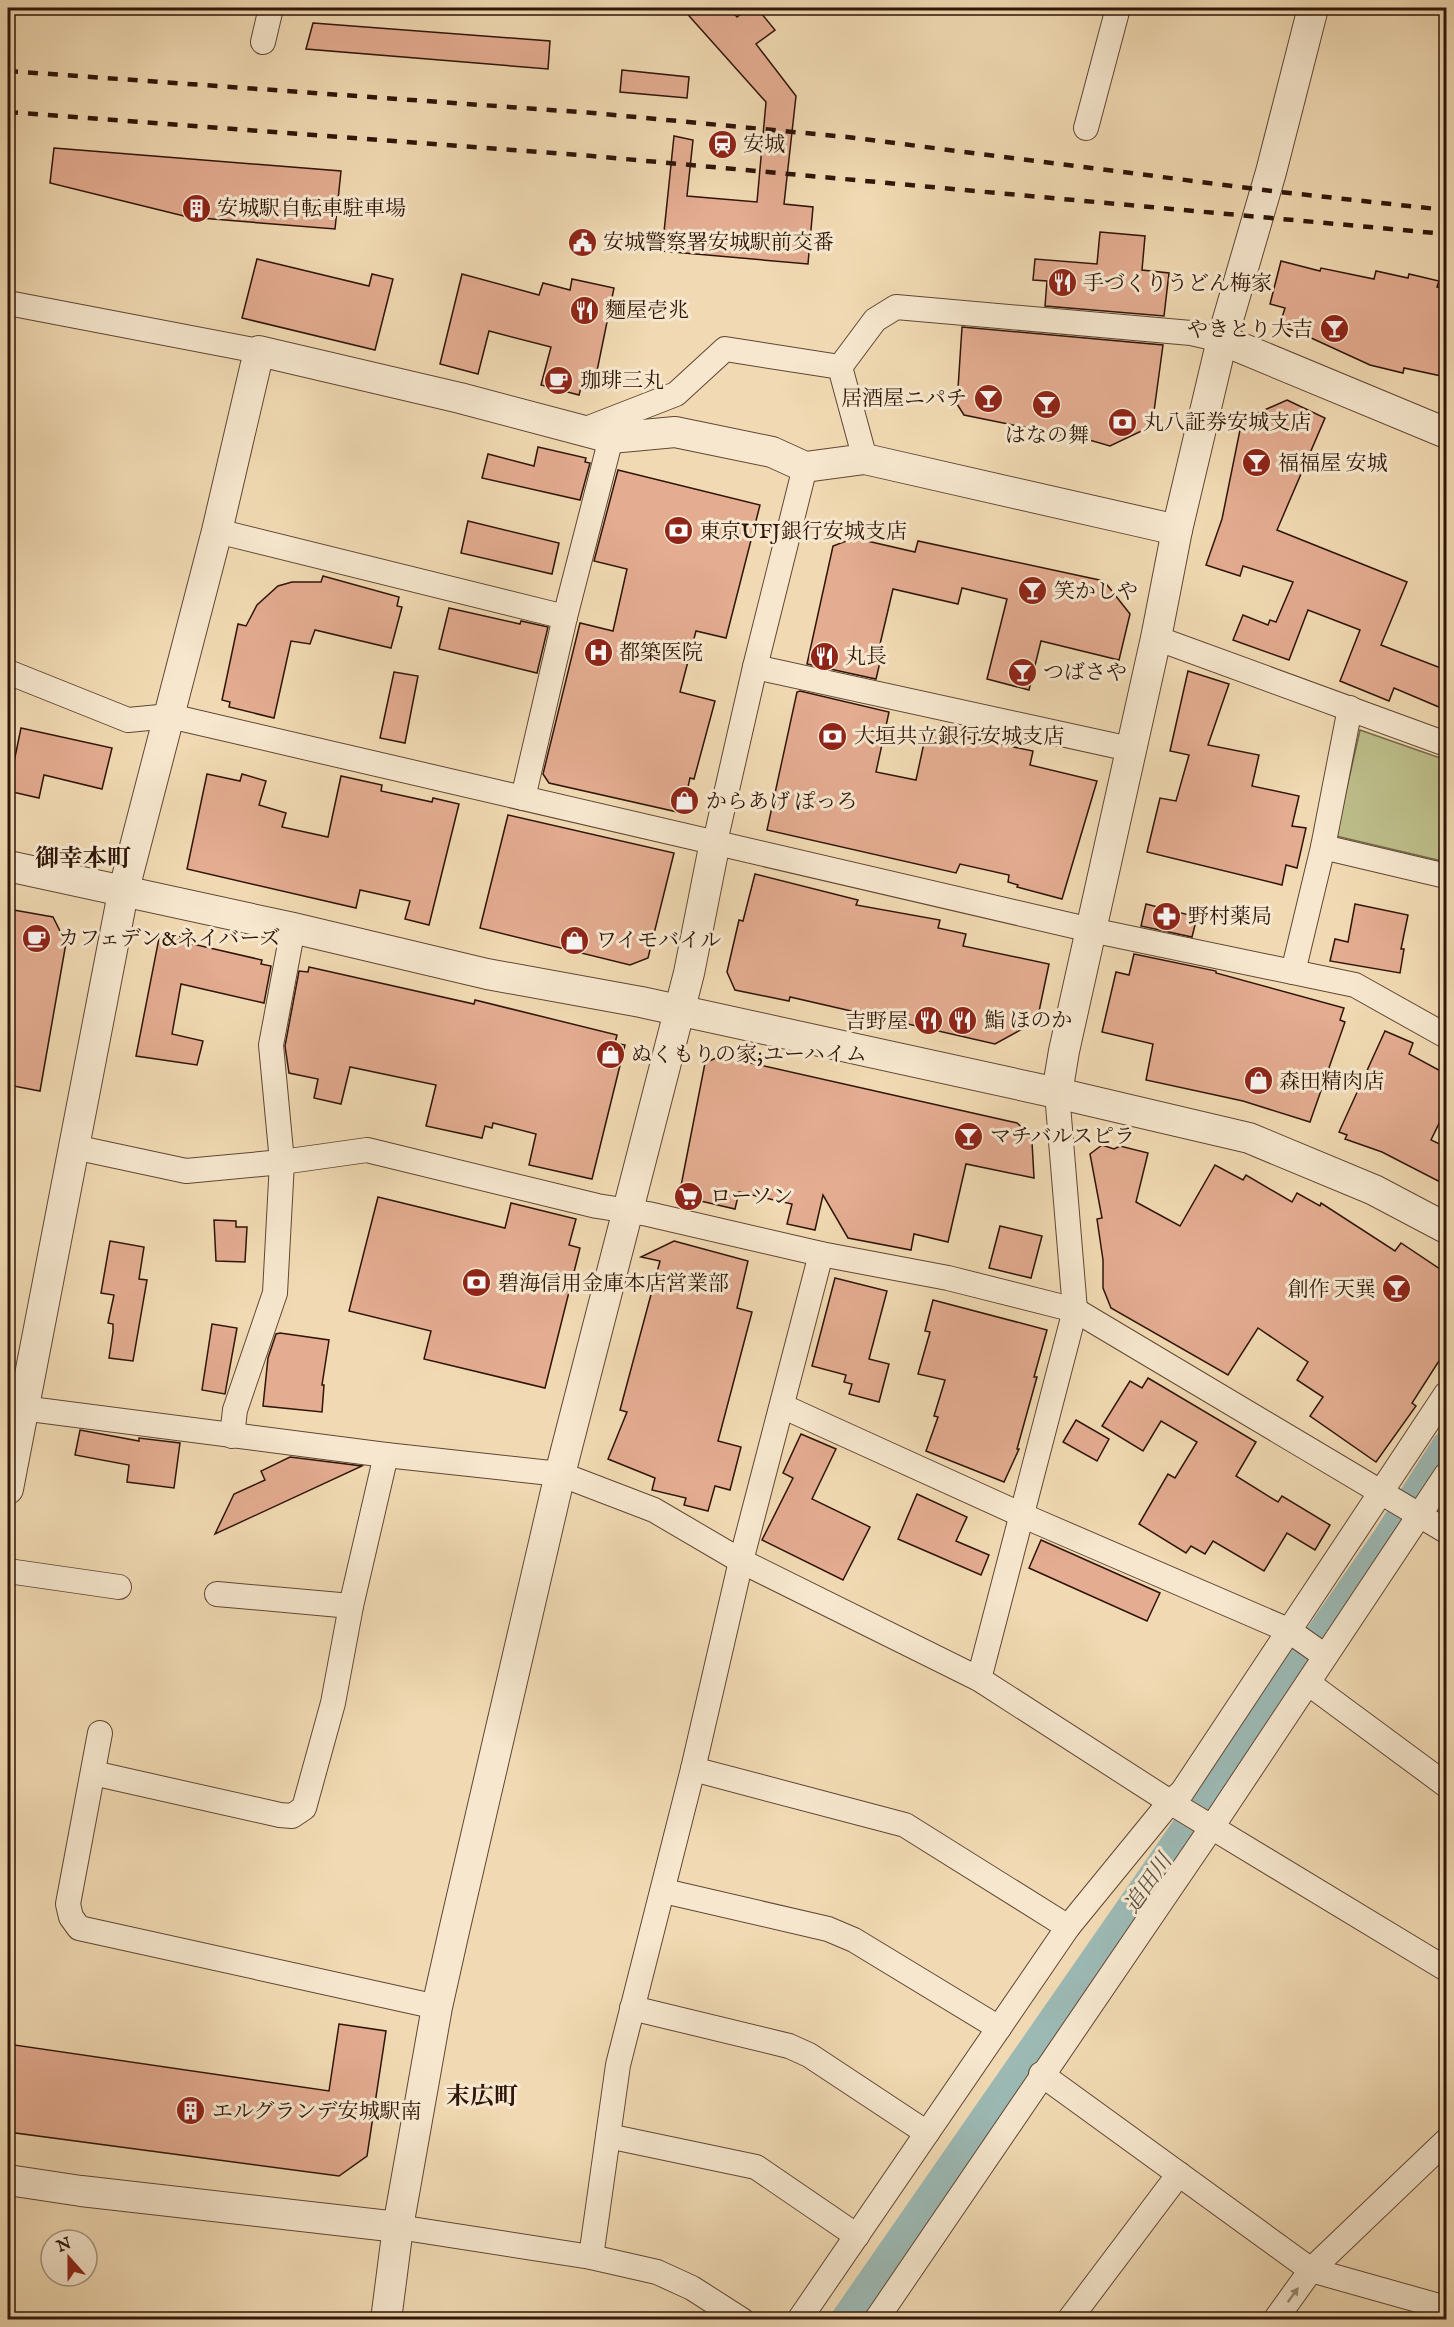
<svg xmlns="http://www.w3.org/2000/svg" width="1454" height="2327" font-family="'IM FELL English','Noto Serif JP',serif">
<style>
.green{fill:#bdbe8a;stroke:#766a4a;stroke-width:1.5}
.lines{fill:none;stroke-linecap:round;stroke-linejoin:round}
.canal{stroke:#9cb9b4;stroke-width:28}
.building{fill:#e4ac91;stroke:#2f1509;stroke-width:1.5}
.minor-casing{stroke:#604634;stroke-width:26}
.tertiary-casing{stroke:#604634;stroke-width:32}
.minor{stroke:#f6e7ce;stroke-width:24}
.tertiary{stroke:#f6e7ce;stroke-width:30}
.rail{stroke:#2f1509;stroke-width:4.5;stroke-dasharray:10 10;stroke-linecap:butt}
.oneway{fill:#9c8875}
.labels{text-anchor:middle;stroke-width:6;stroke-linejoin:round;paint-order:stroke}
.poi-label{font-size:21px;fill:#2f1509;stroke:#f6e7ce;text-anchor:start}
.water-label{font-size:22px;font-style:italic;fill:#554e45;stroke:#f6e7ce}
.quarter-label{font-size:24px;font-weight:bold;fill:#2f1509;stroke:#f6e7ce}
</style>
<rect width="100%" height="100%" fill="#f1dab3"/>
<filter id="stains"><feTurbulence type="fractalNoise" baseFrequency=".00333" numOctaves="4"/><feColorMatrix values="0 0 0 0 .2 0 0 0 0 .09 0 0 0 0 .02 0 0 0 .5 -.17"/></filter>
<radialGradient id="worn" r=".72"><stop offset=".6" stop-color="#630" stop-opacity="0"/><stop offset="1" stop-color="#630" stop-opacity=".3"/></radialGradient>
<path class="green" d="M1360 730 1446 760V862L1336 836Z"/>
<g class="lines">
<path class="canal" d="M844 2320 1385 1540 1446 1445"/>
</g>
<g class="building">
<path d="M682 8H729L737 17 749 8H757L775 30 756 44 796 96 784 204 813 207 808 264 662 251 674 136 693 140 687 196 757 202 766 102Z"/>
<path d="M313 23 550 41 548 69 306 49Z"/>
<path d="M622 70 689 77 687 98 620 92Z"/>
<path d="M54 148 341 171 335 229 188 217 50 183Z"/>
<path d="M1100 232 1145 236 1142 270 1169 273 1164 316 1045 306 1047 281 1033 280 1035 259 1097 264Z"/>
<path d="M257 259 369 286 372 274 393 279 375 350 242 318Z"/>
<path d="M1281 261 1320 271 1321 268 1374 279 1376 271 1408 278 1409 274 1439 281 1437 287 1446 289V377L1404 368 1403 373 1370 365 1296 331 1279 327 1285 308 1270 304Z"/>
<path d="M462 274 539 295 543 283 570 290 572 279 614 288 597 371 586 369 579 395 541 385 551 347 489 331 478 374 440 364Z"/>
<path d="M962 327 1163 345 1152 426 1110 446 1072 435V437L964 415 957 404Z"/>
<path d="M1287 400 1325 418 1277 530 1407 582 1381 645 1446 670V710L1394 688 1389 701 1340 681 1360 630 1308 610 1289 660 1233 640 1243 615 1268 625 1270 620 1276 622 1293 582 1243 566 1240 576 1206 565 1222 519 1242 420Z"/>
<path d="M538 447 586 458 585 462 590 463 580 500 482 478 488 454 534 466Z"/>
<path d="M618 470 760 505 726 638 696 631 680 692 715 701 694 779 690 778 682 813 549 783 543 774 580 623 613 631 627 569 594 561Z"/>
<path d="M468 521 559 543 552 574 461 553Z"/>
<path d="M854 538 915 552 918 541 1104 581 1130 614 1119 660 1041 641 1029 690 987 679 1007 599 962 588 958 604 893 589 877 657 881 658 876 679 807 664 833 546Z"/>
<path d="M323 576 399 597 397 606 402 607 391 648 315 630 310 644 291 641 274 718 229 707 230 702 222 700 238 624 246 626 257 605 278 586 292 582H321Z"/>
<path d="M449 608 520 624 521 621 548 627 537 673 439 649Z"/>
<path d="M1188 671 1229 684 1208 745 1259 755 1252 786 1299 796 1292 826 1306 828 1297 868 1286 865 1282 885 1147 852 1160 798 1176 801 1189 755 1170 751Z"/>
<path d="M394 672 418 676 405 743 380 738Z"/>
<path d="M800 691 889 712 876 772 916 780 927 729 1033 751 1030 765 1097 781 1062 899 1017 887 1018 885 1008 882 1009 875 960 864 956 873 767 830 797 692Z"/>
<path d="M21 728 112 748 102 789 44 775 39 798 8 791Z"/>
<path d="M207 774 240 781 242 774 266 781 259 805 286 813 282 827 328 837 341 776 382 785 381 791 432 802 433 798 459 804 429 925 405 919 410 901 360 890 356 908 187 869Z"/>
<path d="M508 815 674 853 648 958 630 965 480 928Z"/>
<path d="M755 874 858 900 856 905 940 920 938 928 966 934 963 946 1049 964 1037 1021 995 1044 790 997 789 1001 735 990 727 972 739 920 743 921Z"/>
<path d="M1146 904 1197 917 1192 937 1141 926Z"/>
<path d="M1355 904 1408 915 1401 949H1404L1400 973 1330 961 1335 939 1348 942Z"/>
<path d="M8 909 53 917 66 943 40 1091 8 1085Z"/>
<path d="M160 933 189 938 188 943 262 960 261 964 271 966 264 1003 181 984 172 1034 203 1041 197 1065 136 1056Z"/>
<path d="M1134 954 1216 971V973L1344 1008 1340 1020 1345 1022 1310 1122 1243 1101 1146 1080 1153 1044 1102 1032 1116 972 1129 975Z"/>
<path d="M309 967 474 1004 475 1000 617 1035 615 1043 625 1045 592 1179 529 1165 536 1134 493 1123 492 1128 485 1126 482 1138 426 1126 436 1085 350 1067 341 1104 314 1098 318 1079 289 1073 285 1046 299 971 308 972Z"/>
<path d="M1385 1031 1413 1043 1409 1054 1446 1074V1109L1431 1140 1446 1147V1185L1382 1152 1345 1139 1347 1135 1339 1132Z"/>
<path d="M720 1056 1017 1123 1027 1132 1032 1142 1034 1178 966 1164 948 1242 914 1234 911 1250 848 1238 823 1195 815 1230 787 1224 792 1204 739 1192 735 1209 679 1196 705 1063Z"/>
<path d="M1102 1145 1114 1149 1120 1146 1148 1153 1136 1202 1180 1226 1215 1165 1243 1180 1246 1175 1292 1202 1297 1193 1320 1206 1321 1203 1395 1251 1401 1243 1446 1273V1350L1412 1403 1416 1406 1376 1462 1310 1416 1323 1397 1297 1380 1308 1362 1258 1328 1228 1375 1111 1308 1103 1288V1260L1097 1219 1102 1218 1090 1154Z"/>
<path d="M378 1197 505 1228 511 1203 576 1219 569 1245 580 1248 545 1388 424 1359 431 1331 349 1311Z"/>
<path d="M214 1220 236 1221V1227H247L245 1262 216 1261Z"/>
<path d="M1000 1226 1042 1236 1031 1278 989 1268Z"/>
<path d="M110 1241 144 1247 139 1279 147 1280 133 1361 109 1358 113 1332V1324L108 1323 114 1295 101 1293Z"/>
<path d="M674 1241 748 1261 737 1308 752 1312 718 1441 741 1447 730 1490 715 1486 708 1511 684 1505 686 1498 652 1490 655 1478 608 1459 627 1412 620 1410 660 1261 641 1257Z"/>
<path d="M835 1278 887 1291 869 1359 889 1364 879 1402 849 1394 852 1384 844 1382 846 1375 812 1366Z"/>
<path d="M933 1300 1047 1330 1034 1377H1037L1017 1449H1019L1004 1482 926 1451 938 1417 934 1416 945 1380 918 1374 930 1332 925 1331Z"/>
<path d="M212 1324 237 1328 225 1394 202 1390Z"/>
<path d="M280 1333 329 1340 322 1385H324L322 1412 263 1406 268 1358 276 1334Z"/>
<path d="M1148 1378 1256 1442 1236 1476 1278 1502 1282 1496 1330 1525 1315 1550 1287 1533 1264 1571 1213 1541 1205 1554 1191 1546 1186 1553 1139 1524 1168 1474 1175 1478 1197 1442 1161 1421 1143 1451 1102 1426 1130 1381 1142 1388Z"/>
<path d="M1076 1420 1109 1439 1097 1461 1063 1442Z"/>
<path d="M80 1430 139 1441V1438L180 1443 174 1488 127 1482 129 1465 75 1455Z"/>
<path d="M801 1434 836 1449 812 1499 870 1527 843 1580 762 1540 793 1478 783 1473Z"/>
<path d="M290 1457 362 1466 215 1534 234 1494 265 1480 261 1471Z"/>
<path d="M917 1494 967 1517 956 1541 989 1555 981 1575 898 1539Z"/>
<path d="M1041 1540 1160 1593 1147 1621 1029 1568Z"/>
<path d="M339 2024 386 2031 367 2156 339 2176 8 2132V2044L329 2091Z"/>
</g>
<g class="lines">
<defs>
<g id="minor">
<path d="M263 42 271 8"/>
<path d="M1086 128 1118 8"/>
<path d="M8 303 259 351"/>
<path d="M840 367 875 320 896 307 1191 333 1222 340"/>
<path d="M586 429 676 394 725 349 840 367 865 459"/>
<path d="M217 531 565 617"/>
<path d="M1156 638 1446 744"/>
<path d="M755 667 1130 749"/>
<path d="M8 672 128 720 170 716 1091 930 1355 985 1446 1036"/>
<path d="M523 798 565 617 611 438"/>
<path d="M715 842 755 667 805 467"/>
<path d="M1323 847 1446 876"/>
<path d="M1293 972 1323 847 1350 708"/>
<path d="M74 1147 186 1171 282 1162 367 1150 597 1206 648 1214 821 1254 948 1278 1075 1310 1446 1531"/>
<path d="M821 1254 741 1561 693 1769 905 1825 1068 1927"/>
<path d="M782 1406 1033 1520 1288 1630 1325 1656"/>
<path d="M22 1408 386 1455 560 1474 654 1510 741 1561 979 1679 1170 1802 1446 1969"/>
<path d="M232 1436 235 1410 275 1293 282 1162 271 1045 293 928"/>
<path d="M8 1571 119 1587"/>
<path d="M217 1594 351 1606"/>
<path d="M979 1679 1075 1310 1057 1093"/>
<path d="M1308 1683 1446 1785"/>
<path d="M100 1733 68 1904 71 1917 79 1928 437 2007"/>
<path d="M93 1773 280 1815 292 1816 304 1808 333 1703 351 1606 386 1455"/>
<path d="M664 1891 828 1929 854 1940 999 2028"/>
<path d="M632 2008 789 2046 809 2055 927 2133"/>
<path d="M1041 2074 1311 2270 1446 2308"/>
<path d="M608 2136 756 2167 857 2236"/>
<path d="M398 2227 591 2257 657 2272 692 2288 742 2320"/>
<path d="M591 2257 618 2065 693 1769"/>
<path d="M799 2320 1068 1927 1170 1802 1182 1792 1446 1394"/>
<path d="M876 2320 1212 1827 1446 1475"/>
<path d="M1069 2320 1179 2174"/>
<path d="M1275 2320 1311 2270 1446 2141"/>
</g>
<g id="tertiary">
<path d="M1222 340 1446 433"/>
<path d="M8 866 293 928 487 974 641 1002 1057 1093 1249 1138 1374 1190 1446 1228"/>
<path d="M1057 1093 1064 1051 1156 638 1177 530 1222 340 1271 172 1313 8"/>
<path d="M8 1489 123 893 217 531 259 351 460 398 611 438 675 432 772 452 805 467 865 459 1177 530"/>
<path d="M8 2180 81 2191 398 2227"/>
<path d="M386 2320 398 2227 437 2007 454 1931 560 1474 689 973 715 842"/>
</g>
</defs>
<use href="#minor" class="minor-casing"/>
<use href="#tertiary" class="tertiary-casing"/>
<use href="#minor" class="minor"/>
<use href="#tertiary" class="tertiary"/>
<g class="rail">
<path d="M8 71 593 113 847 137 1280 192 1446 210"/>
<path d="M8 112 592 156 1446 234"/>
</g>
</g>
<defs><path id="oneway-solid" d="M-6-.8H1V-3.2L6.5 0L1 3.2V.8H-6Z" transform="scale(1.5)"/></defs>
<use class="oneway" href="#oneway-solid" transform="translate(1293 2295) rotate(-54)"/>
<defs>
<symbol id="station-disc" viewBox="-11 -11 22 22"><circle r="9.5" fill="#8f2418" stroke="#f6e7ce"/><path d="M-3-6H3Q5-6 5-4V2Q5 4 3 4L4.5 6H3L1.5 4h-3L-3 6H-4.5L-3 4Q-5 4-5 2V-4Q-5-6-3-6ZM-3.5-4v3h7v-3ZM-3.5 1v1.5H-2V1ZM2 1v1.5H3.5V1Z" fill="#fff"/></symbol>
<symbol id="building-disc" viewBox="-11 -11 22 22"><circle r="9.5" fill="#8f2418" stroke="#f6e7ce"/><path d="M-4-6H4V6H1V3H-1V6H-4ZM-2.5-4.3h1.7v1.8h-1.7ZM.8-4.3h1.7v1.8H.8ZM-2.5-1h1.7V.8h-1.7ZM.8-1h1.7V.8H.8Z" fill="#fff"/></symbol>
<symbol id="civic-disc" viewBox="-11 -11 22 22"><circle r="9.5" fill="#8f2418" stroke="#f6e7ce"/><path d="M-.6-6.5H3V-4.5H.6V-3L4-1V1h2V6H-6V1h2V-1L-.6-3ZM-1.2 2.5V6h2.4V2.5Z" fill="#fff"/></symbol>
<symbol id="restaurant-disc" viewBox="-11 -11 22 22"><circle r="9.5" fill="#8f2418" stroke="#f6e7ce"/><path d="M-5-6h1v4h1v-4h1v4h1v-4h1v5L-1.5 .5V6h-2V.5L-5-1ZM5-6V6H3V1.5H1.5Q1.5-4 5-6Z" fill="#fff"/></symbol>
<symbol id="bar-disc" viewBox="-11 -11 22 22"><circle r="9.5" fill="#8f2418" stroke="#f6e7ce"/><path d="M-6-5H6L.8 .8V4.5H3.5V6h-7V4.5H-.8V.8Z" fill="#fff"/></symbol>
<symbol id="cafe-disc" viewBox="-11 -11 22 22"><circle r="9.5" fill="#8f2418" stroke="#f6e7ce"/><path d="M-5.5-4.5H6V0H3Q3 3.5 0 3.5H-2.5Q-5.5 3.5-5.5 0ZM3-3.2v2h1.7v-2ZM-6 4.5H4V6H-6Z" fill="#fff"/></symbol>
<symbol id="bank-disc" viewBox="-11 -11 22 22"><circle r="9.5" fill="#8f2418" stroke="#f6e7ce"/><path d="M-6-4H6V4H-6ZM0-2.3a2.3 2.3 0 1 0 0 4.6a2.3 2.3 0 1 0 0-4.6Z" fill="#fff"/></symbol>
<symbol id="hospital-disc" viewBox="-11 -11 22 22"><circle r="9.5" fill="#8f2418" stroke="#f6e7ce"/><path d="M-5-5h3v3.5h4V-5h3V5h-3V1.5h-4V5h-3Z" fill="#fff"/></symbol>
<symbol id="shop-disc" viewBox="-11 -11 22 22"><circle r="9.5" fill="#8f2418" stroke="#f6e7ce"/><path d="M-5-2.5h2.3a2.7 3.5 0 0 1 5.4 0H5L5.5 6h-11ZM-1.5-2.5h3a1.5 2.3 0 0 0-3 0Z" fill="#fff"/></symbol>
<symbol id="pharmacy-disc" viewBox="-11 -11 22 22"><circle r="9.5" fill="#8f2418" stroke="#f6e7ce"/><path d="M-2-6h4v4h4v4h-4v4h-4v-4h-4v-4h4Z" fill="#fff"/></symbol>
<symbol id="supermarket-disc" viewBox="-11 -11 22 22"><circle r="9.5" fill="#8f2418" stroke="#f6e7ce"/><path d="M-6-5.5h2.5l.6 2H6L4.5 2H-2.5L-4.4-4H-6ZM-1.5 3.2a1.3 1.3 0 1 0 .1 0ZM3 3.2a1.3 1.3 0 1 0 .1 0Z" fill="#fff"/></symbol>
</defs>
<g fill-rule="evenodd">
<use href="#station-disc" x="706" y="128" width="33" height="33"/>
<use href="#building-disc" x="180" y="192" width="33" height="33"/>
<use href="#civic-disc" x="566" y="226" width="33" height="33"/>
<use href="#restaurant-disc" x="1046" y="266" width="33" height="33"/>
<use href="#restaurant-disc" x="568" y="294" width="33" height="33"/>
<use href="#bar-disc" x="1318" y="312" width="33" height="33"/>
<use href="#cafe-disc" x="542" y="364" width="33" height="33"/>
<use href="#bar-disc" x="972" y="382" width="33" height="33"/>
<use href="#bar-disc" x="1030" y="388" width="33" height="33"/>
<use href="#bank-disc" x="1106" y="406" width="33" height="33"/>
<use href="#bar-disc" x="1240" y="446" width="33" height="33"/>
<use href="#bank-disc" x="662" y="514" width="33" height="33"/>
<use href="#bar-disc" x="1016" y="574" width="33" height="33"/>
<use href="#hospital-disc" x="582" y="636" width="33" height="33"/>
<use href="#restaurant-disc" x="808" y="640" width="33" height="33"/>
<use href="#bar-disc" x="1006" y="656" width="33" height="33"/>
<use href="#bank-disc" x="816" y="720" width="33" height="33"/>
<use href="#shop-disc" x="668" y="784" width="33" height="33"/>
<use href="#pharmacy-disc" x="1150" y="900" width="33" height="33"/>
<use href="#cafe-disc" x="20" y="922" width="33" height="33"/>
<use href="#shop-disc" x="558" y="924" width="33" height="33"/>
<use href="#restaurant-disc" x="946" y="1004" width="33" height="33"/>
<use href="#restaurant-disc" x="912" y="1004" width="33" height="33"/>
<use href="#shop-disc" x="594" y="1038" width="33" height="33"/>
<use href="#shop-disc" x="1242" y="1064" width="33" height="33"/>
<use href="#bar-disc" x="952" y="1120" width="33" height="33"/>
<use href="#supermarket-disc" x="672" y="1180" width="33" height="33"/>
<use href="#bank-disc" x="460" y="1266" width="33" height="33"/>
<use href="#bar-disc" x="1380" y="1272" width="33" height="33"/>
<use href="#building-disc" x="174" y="2094" width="33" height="33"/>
</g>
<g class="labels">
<g class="poi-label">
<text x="743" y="151">安城</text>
<text x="217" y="215">安城駅自転車駐車場</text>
<text x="603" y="249">安城警察署安城駅前交番</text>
<text x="1083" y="290">手づくりうどん梅家</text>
<text x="605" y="317">麵屋壱兆</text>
<text x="1313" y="336" text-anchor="end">やきとり大吉</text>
<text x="580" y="387">珈琲三丸</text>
<text x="967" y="405" text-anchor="end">居酒屋ニパチ</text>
<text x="1143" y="429">丸八証券安城支店</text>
<text x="1047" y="442" text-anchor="middle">はなの舞</text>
<text x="1278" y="470">福福屋 安城</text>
<text x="699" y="538">東京UFJ銀行安城支店</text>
<text x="1054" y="598">笑かしや</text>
<text x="619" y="659">都築医院</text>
<text x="845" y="663">丸長</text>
<text x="1043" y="679">つばさや</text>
<text x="854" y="743">大垣共立銀行安城支店</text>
<text x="706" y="808">からあげ ぽっろ</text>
<text x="1188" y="923">野村薬局</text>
<text x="58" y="945">カフェデン&amp;ネイバーズ</text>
<text x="596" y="947">ワイモバイル</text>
<text x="984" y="1027">鮨 ほのか</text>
<text x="908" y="1028" text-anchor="end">吉野屋</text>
<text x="631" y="1061">ぬくもりの家;ユーハイム</text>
<text x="1279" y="1088">森田精肉店</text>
<text x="990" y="1143">マチバルスピラ</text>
<text x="710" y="1203">ローソン</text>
<text x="498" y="1290">碧海信用金庫本店営業部</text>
<text x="1376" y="1296" text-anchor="end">創作 天巽</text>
<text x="212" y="2118">エルグランデ安城駅南</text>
</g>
<g class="water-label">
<text transform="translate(1147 1883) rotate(-55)" y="8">追田川</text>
</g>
<g class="quarter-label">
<text x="83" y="866">御幸本町</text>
<text x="482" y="2104">末広町</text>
</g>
</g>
<rect width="1454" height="2327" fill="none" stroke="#f1dab3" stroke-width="30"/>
<rect x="9" y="9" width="1436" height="2309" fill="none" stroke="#2f1509" stroke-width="3"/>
<rect x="15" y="15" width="1424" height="2297" fill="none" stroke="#2f1509" stroke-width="1.5"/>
<g transform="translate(69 2258) rotate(339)"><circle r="28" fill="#f6e7ce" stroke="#a6937f" stroke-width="1.5"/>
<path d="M0-4.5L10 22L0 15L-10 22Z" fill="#8f2418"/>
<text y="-9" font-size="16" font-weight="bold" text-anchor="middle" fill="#2f1509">N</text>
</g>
<rect width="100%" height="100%" filter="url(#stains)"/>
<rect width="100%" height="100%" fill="url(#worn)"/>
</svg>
